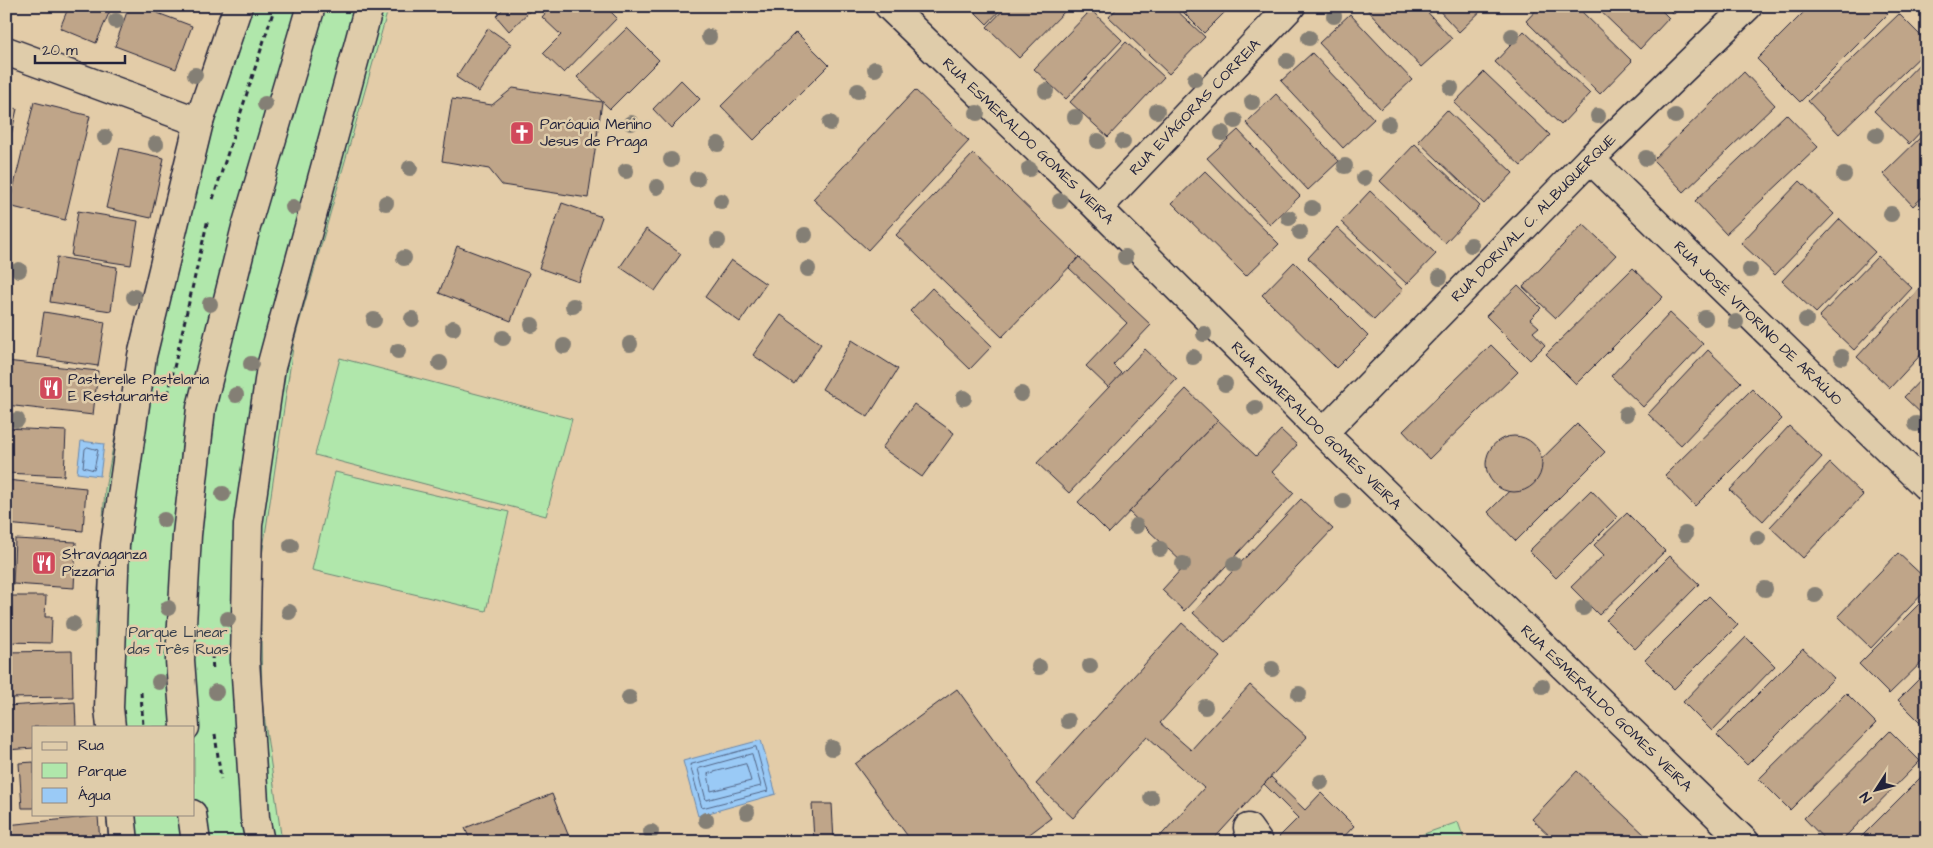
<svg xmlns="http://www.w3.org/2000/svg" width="1933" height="848" font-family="'Architects Daughter',sans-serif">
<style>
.green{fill:#b0e7ab;stroke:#698473}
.water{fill:#9acaf6;stroke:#6a87ab}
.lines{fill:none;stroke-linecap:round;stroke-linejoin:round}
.shore{stroke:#526586;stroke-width:1}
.building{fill:#bfa589;stroke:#22223b}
.minor-casing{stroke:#22223b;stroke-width:31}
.major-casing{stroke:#22223b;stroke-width:31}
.path{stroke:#22223b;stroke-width:3;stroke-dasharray:5 4;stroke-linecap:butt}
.minor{stroke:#dfccaa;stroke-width:28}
.major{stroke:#dfccaa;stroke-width:28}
.tree{fill:#847f75}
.labels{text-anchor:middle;stroke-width:5;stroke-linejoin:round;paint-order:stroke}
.street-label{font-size:15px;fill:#22223b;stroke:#dfccaa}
.poi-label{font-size:15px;fill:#22223b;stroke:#dfccaa;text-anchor:start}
.park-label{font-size:15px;fill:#37404c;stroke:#dfccaa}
</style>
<rect width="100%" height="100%" fill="#e3cca8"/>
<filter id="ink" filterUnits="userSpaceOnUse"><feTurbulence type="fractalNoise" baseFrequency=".02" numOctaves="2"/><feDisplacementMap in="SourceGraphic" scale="10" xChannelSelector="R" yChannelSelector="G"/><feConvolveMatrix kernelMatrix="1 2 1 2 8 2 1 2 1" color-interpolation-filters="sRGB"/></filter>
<g filter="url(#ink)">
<g class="green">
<path d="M224 6H389L294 341 260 569 262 701 282 842H109L106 814H194V727H100L95 633 105 489 133 343Z"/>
<path d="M340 358 572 419 546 516 315 455Z"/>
<path d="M335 472 509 512 486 611 312 570Z"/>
<path d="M1458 822 1465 842H1401Z"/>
</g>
<g class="water">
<path d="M81 441 104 444 100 476 77 473Z"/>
<path d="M761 740 776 794 698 816 683 761Z"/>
</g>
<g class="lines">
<g class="shore">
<path d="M88 447 98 450 94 470 83 467 85 449Z"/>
<path d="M756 747 768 791 702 808 690 765Z"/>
<path d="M752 754 761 786 706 800 698 769Z"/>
<path d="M746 764 751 781 711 791 708 774Z"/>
</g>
</g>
<g class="building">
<path d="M69 6H112L96 43 60 28Z"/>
<path d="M129 6H139L192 26 176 69 115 46Z"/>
<path d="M506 6H535L509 31 496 16Z"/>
<path d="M552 6H605L617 18 564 73 543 53 561 35 542 17Z"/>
<path d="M969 6H1004L987 24Z"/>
<path d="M1007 6H1070L1019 58 987 27Z"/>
<path d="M1119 6H1172L1205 37 1169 74 1109 17Z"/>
<path d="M1177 6H1231L1204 33Z"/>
<path d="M1364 6H1422L1452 39 1421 67Z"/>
<path d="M1435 6H1486L1459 32Z"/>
<path d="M1540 6H1576L1632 61 1600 94 1526 21Z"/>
<path d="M1595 6H1657L1669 18 1640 49Z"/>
<path d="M1665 6H1682L1674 14Z"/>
<path d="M1810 6H1880L1888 14 1800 102 1757 59Z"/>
<path d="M1091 10 1122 40 1066 99 1034 69Z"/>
<path d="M1350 14 1412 80 1381 109 1319 43Z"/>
<path d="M1899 14 1927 42V50L1839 134 1808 101Z"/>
<path d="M488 28 511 44 479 92 456 77Z"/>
<path d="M627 28 659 60 610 109 577 77Z"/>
<path d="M1524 31 1590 94 1561 125 1495 62Z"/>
<path d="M796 32 829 65 754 140 721 106Z"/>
<path d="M1126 42 1164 77 1108 137 1070 102Z"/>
<path d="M1312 53 1374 119 1343 148 1281 81Z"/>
<path d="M1927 56V125L1909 144 1874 111Z"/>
<path d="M1484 72 1550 135 1521 166 1454 103Z"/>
<path d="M1744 72 1775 105 1684 192 1653 160Z"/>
<path d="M681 80 700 99 671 128 653 109Z"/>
<path d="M513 88 602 102 588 198 502 185 489 169 442 161 452 99 492 105Z"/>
<path d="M915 90 969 141 868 250 813 199Z"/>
<path d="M1276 94 1339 161 1308 190 1246 123Z"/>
<path d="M34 102 90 116 65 220 9 206Z"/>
<path d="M6 106 17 109 6 157Z"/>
<path d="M1447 110 1513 173 1484 204 1418 141Z"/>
<path d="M1786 114 1818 147 1726 234 1695 201Z"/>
<path d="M1238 130 1300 196 1270 225 1207 158Z"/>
<path d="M1927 131V193L1913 206 1883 174Z"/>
<path d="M1415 144 1480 206 1445 243 1380 181Z"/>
<path d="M120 148 164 158 151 218 106 208Z"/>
<path d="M973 154 1079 257 1002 337 896 235Z"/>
<path d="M1205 171 1279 244 1246 276 1172 203Z"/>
<path d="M1800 181 1834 214 1775 275 1741 243Z"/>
<path d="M1370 191 1436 254 1407 284 1341 222Z"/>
<path d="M562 203 602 217 579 282 539 268Z"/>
<path d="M78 211 138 221 131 265 71 256Z"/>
<path d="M1840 219 1875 252 1816 313 1782 281Z"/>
<path d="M1583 224 1616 255 1556 318 1523 287Z"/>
<path d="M1337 227 1403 290 1374 320 1308 258Z"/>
<path d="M646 229 681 254 655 291 620 267Z"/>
<path d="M457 246 529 273 511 321 439 293Z"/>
<path d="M1878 256 1912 288 1854 350 1819 317Z"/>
<path d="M57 257 117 267 111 311 50 302Z"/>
<path d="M1079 257 1151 325 1113 365 1122 374 1109 388 1086 366 1127 323 1069 268Z"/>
<path d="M731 260 766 284 740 322 705 297Z"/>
<path d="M1294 262 1368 336 1336 368 1262 295Z"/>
<path d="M1633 268 1663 297 1576 384 1546 354Z"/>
<path d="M1927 281V348L1890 388 1857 357Z"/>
<path d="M1518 285 1541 308 1530 319 1539 327 1533 332 1545 345 1530 360 1486 316Z"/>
<path d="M932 288 992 346 970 369 910 311Z"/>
<path d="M44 312 105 322 98 366 37 357Z"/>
<path d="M1670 313 1703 344 1643 407 1611 376Z"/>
<path d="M781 315 821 344 794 384 753 355Z"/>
<path d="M852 340 898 369 868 417 822 389Z"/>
<path d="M1491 345 1518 372 1429 459 1403 431Z"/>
<path d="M1145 349 1177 379 1069 493 1037 463Z"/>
<path d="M1708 350 1741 382 1681 445 1648 414Z"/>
<path d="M6 361 98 371 93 415 6 405Z"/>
<path d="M1927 373V419L1904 397Z"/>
<path d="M1186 389 1218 420 1109 533 1078 502Z"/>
<path d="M1752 389 1782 419 1695 506 1665 475Z"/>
<path d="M914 404 954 433 922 477 882 448Z"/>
<path d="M1218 420 1256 456 1281 430 1297 445 1272 472 1294 493 1184 611 1162 590 1185 565 1129 512Z"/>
<path d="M1577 424 1605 452 1516 541 1488 512Z"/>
<path d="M1789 426 1822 457 1763 521 1730 490Z"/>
<path d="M6 428 66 431 64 476 6 473Z"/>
<circle cx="1514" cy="464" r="28"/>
<path d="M1830 463 1863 495 1803 558 1770 527Z"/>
<path d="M6 480 86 488 83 531 6 524Z"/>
<path d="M1591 490 1617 517 1556 578 1529 551Z"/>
<path d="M1301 499 1333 529 1225 643 1193 613Z"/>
<path d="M1627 513 1665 551 1599 615 1571 587 1604 555 1594 545Z"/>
<path d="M15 539 76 542 74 588 13 584Z"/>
<path d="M1898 553 1927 580V589L1871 648 1838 616Z"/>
<path d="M1670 556 1699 584 1635 649 1606 620Z"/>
<path d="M6 596H46L45 617H52L51 643 6 642Z"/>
<path d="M1709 596 1738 625 1674 689 1645 660Z"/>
<path d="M1927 596V657L1889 694 1859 664Z"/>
<path d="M1182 623 1220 657 1160 723 1191 750 1250 685 1307 737 1211 842H1155L1204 788 1147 736 1073 818 1036 784Z"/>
<path d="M1746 637 1775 666 1712 731 1683 702Z"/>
<path d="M1803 649 1834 678 1747 765 1717 735Z"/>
<path d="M72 651 73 697 6 698V652Z"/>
<path d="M1927 671V729L1898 700Z"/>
<path d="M957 689 1051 818 1019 842H912L855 764Z"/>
<path d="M1846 693 1876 723 1790 810 1759 779Z"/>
<path d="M75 702 76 727H34V748L6 750V706Z"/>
<path d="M1890 731 1920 761 1840 842H1827L1804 818Z"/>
<path d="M34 762V808H22L19 763Z"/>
<path d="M1577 771 1646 836 1640 842H1556L1532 819Z"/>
<path d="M1927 771V831L1916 842H1856Z"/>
<path d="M1271 777 1305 810 1321 793 1354 826 1339 842H1283L1278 838 1298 818 1264 784Z"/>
<path d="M552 794 571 842H471L465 828Z"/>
<path d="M812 804H832L834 842H814Z"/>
<path d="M98 816 100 842H6V825Z"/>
</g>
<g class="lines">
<defs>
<g id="minor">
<path id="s1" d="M889 6 1098 208 1323 433 1745 842"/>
<path d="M6 51 199 122"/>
<path id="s2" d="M1590 159 1927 487"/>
<path id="s3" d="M1098 208 1291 6"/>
<path id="s4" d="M1323 433 1590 159 1748 6"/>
<path d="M111 727 109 708 115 545 142 356 199 122 238 6"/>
<path d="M121 814 124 842"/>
<path d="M1248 828 1258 842"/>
</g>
<g id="major">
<path d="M185 727 180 660 187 535 201 408 246 227 311 6"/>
<path d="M192 814 196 842"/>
<path d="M260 842 255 818 245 660 248 525 271 367 369 6"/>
</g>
</defs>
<use href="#minor" class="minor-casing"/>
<use href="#major" class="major-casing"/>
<g class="path">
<path d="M213 199 275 6"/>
<path d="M168 394 208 219"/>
<path d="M212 654 213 672"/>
<path d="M141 692 143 727"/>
<path d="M215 734 221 779"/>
</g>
<use href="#minor" class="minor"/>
<use href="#major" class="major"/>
</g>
<g class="tree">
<circle cx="1334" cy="16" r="8"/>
<circle cx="116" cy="21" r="8"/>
<circle cx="1512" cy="36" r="8"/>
<circle cx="709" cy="37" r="8"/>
<circle cx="1309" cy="38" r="8"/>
<circle cx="1287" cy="61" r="8"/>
<circle cx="875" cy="69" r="8"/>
<circle cx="195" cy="75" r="8"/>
<circle cx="1195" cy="79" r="8"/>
<circle cx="1451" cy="88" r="8"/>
<circle cx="858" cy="91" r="8"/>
<circle cx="1046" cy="91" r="8"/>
<circle cx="1252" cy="102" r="8"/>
<circle cx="265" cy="104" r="8"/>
<circle cx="1157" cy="111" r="8"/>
<circle cx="977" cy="113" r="8"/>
<circle cx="1598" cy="116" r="8"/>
<circle cx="1675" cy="116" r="8"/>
<circle cx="1075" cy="117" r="8"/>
<circle cx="1235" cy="121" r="8"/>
<circle cx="631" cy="123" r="8"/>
<circle cx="830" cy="123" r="8"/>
<circle cx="1388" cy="124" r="8"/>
<circle cx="1222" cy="133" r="8"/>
<circle cx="1876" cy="135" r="8"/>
<circle cx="105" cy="137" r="8"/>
<circle cx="1098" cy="141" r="8"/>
<circle cx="1123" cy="142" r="8"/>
<circle cx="156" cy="144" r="8"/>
<circle cx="718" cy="144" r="8"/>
<circle cx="1646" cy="158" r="8"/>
<circle cx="671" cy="160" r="8"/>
<circle cx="1345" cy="166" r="8"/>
<circle cx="410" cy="168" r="8"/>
<circle cx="1029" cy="169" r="8"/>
<circle cx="626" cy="171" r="8"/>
<circle cx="1844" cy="175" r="8"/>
<circle cx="1364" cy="178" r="8"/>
<circle cx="697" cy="179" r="8"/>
<circle cx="657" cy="187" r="8"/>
<circle cx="721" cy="201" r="8"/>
<circle cx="1060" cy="201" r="8"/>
<circle cx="386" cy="203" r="8"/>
<circle cx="293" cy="207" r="8"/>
<circle cx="1312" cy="208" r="8"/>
<circle cx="1891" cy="214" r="8"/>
<circle cx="1289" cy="218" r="8"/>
<circle cx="1300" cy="232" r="8"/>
<circle cx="805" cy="235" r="8"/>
<circle cx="718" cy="241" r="8"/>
<circle cx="1471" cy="245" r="8"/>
<circle cx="1125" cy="257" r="8"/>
<circle cx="404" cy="258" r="8"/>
<circle cx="808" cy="269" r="8"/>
<circle cx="19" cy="270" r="8"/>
<circle cx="1750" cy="270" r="8"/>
<circle cx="1440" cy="277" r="8"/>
<circle cx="134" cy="297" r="8"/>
<circle cx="210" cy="304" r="8"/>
<circle cx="573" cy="306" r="8"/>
<circle cx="1705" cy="318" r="8"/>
<circle cx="412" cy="319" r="8"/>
<circle cx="374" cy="320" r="8"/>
<circle cx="1806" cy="320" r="8"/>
<circle cx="1736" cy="322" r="8"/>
<circle cx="532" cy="325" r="8"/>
<circle cx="453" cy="328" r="8"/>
<circle cx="1204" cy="334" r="8"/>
<circle cx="503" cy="338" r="8"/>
<circle cx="630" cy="344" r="8"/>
<circle cx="564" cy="346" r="8"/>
<circle cx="398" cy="351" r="8"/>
<circle cx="1193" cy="357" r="8"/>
<circle cx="1842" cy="357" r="8"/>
<circle cx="440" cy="363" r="8"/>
<circle cx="251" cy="364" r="8"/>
<circle cx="1225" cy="384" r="8"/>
<circle cx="1021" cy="394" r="8"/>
<circle cx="236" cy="395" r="8"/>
<circle cx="964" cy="398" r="8"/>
<circle cx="1255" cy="408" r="8"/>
<circle cx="1626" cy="414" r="8"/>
<circle cx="17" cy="420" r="8"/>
<circle cx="1916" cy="424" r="8"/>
<circle cx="223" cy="494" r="8"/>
<circle cx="1343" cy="501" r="8"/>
<circle cx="164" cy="520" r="8"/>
<circle cx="1136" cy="526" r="8"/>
<circle cx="1685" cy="534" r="8"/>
<circle cx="1758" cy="538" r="8"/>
<circle cx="291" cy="546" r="8"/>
<circle cx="1160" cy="549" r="8"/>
<circle cx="1183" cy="564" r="8"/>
<circle cx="1234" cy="564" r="8"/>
<circle cx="1765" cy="589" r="8"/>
<circle cx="1815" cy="595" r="8"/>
<circle cx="168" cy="608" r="8"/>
<circle cx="1583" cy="608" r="8"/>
<circle cx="289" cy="612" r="8"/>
<circle cx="228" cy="619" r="8"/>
<circle cx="73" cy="624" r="8"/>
<circle cx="1090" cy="666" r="8"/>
<circle cx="1039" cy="667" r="8"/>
<circle cx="1272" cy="669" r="8"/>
<circle cx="159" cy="682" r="8"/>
<circle cx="1542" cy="686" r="8"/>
<circle cx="216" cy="692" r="8"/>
<circle cx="1299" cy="694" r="8"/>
<circle cx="629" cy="698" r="8"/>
<circle cx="1205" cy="707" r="8"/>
<circle cx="1068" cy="721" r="8"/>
<circle cx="832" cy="748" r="8"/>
<circle cx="1321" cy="782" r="8"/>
<circle cx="1151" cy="798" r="8"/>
<circle cx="747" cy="812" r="8"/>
<circle cx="706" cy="820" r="8"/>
<circle cx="651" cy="832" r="8"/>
</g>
</g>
<defs>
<symbol id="church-square" viewBox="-11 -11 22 22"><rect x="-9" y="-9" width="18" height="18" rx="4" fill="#d1495b" stroke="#dfccaa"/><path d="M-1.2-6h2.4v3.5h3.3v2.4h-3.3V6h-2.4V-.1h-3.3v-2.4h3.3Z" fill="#fff"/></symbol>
<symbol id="restaurant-square" viewBox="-11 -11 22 22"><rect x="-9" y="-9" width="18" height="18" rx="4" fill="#d1495b" stroke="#dfccaa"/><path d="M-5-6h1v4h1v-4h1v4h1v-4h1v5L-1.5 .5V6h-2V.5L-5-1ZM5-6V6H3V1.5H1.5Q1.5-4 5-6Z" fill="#fff"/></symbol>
</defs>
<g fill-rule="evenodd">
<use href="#church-square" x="508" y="119" width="28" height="28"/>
<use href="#restaurant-square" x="37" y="374" width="28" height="28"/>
<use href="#restaurant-square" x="30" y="549" width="28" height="28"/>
</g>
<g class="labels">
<g class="street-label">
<text dy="5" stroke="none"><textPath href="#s3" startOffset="140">RUA EVÁGORAS CORREIA</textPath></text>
<text dy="5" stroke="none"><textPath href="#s1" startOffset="194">RUA ESMERALDO GOMES VIEIRA</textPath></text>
<text dy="5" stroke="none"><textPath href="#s4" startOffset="301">RUA DORIVAL C. ALBUQUERQUE</textPath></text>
<text dy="5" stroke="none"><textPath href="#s2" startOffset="235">RUA JOSÉ VITORINO DE ARAÚJO</textPath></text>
<text dy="5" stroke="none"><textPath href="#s1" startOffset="599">RUA ESMERALDO GOMES VIEIRA</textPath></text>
<text dy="5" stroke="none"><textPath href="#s1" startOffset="1004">RUA ESMERALDO GOMES VIEIRA</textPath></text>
</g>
<g class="poi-label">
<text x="540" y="129">Paróquia Menino<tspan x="540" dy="17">Jesus de Praga</tspan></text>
<text x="68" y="384">Pasterelle Pastelaria<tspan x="68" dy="17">E Restaurante</tspan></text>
<text x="62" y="559">Stravaganza<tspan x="62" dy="17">Pizzaria</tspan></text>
</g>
<g class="park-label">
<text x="178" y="637">Parque Linear<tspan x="178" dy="17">das Três Ruas</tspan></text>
</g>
</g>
<rect width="1933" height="848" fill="none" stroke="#dfccaa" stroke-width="25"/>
<rect x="12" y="12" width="1908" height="823" fill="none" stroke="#22223b" stroke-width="2" filter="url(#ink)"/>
<rect x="32" y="726" width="162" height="90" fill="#dfccaa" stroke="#93887e"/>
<rect x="42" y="742" width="25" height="8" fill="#dfccaa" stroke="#93887e"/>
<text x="78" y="750" font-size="15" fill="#22223b">Rua</text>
<rect x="42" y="763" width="25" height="15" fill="#b0e7ab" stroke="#93887e"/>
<text x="78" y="776" font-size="15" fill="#22223b">Parque</text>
<rect x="42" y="788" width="25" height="15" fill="#9acaf6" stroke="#93887e"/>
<text x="78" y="800" font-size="15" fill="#22223b">Água</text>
<g transform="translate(1876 790) rotate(234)" stroke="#dfccaa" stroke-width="4" paint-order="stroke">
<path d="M0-4L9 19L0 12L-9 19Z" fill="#22223b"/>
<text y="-8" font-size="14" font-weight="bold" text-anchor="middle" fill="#22223b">N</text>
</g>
<path d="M35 55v8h90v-8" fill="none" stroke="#22223b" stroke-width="2.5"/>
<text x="42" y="55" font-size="15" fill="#22223b" stroke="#dfccaa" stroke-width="4" paint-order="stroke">20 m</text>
</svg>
